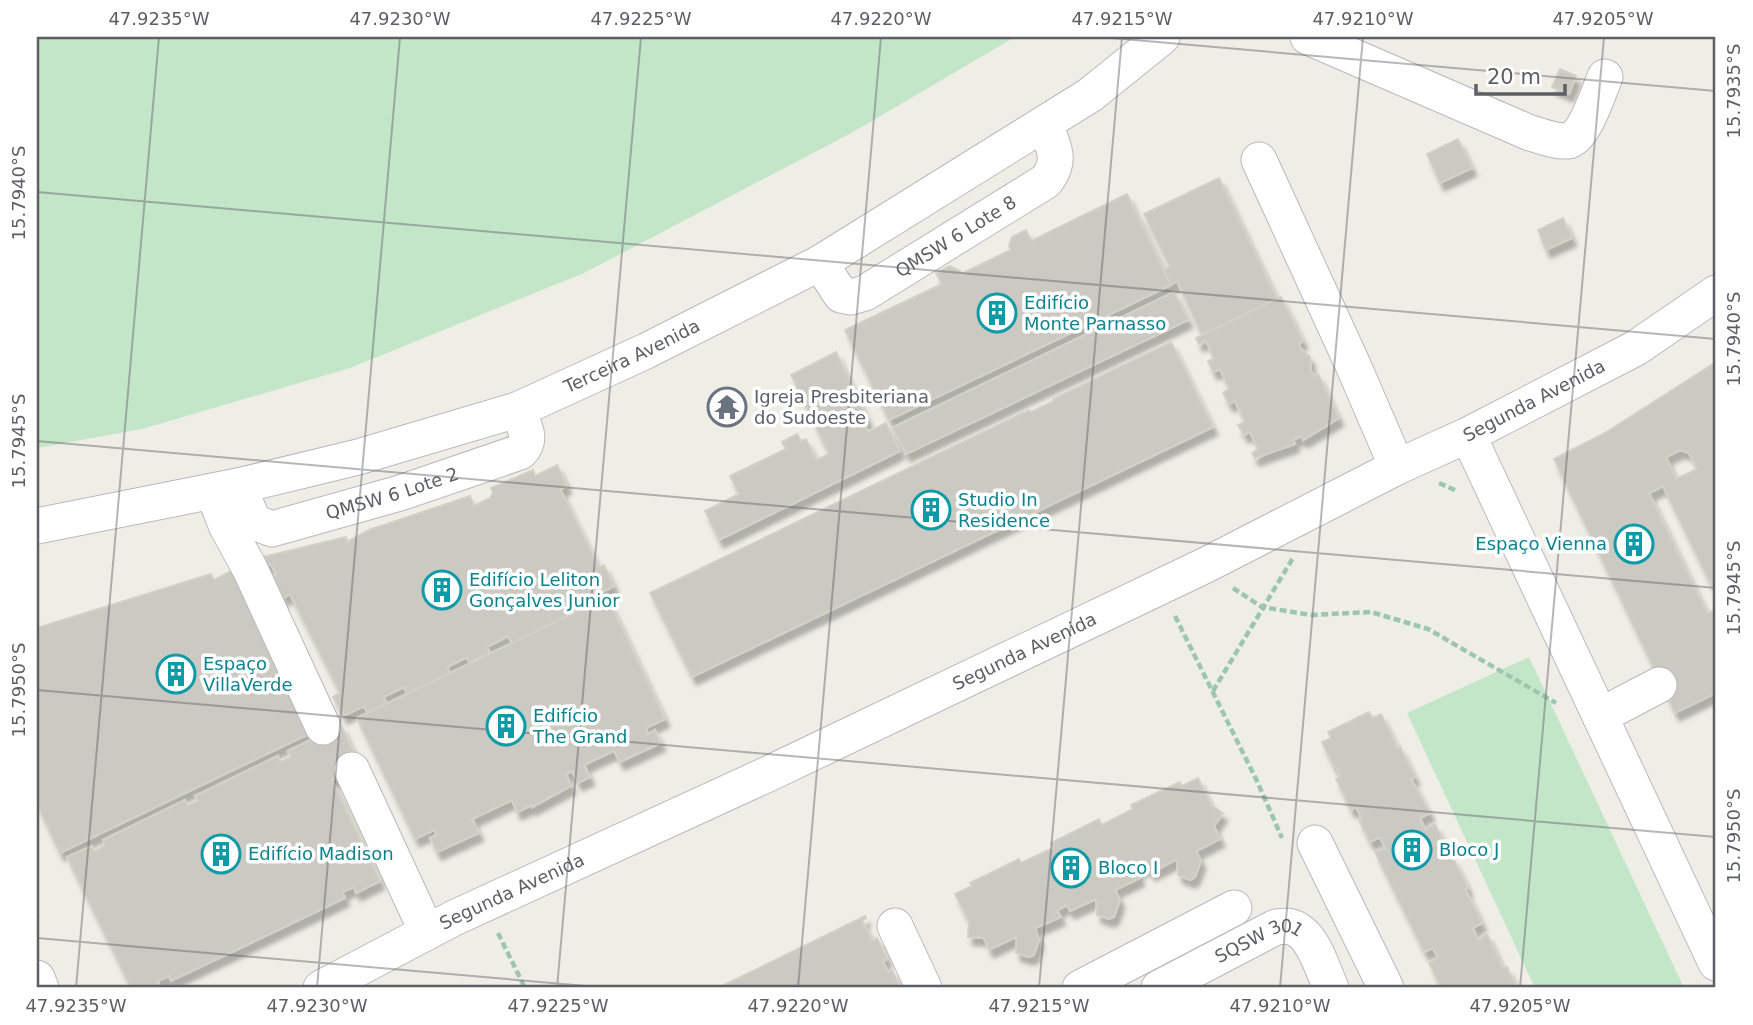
<svg xmlns="http://www.w3.org/2000/svg" width="1753" height="1025" font-family="'DejaVu Sans',sans-serif">
<style>
.green{fill:#c3e5c8}
.building{fill:#cac9c2;stroke:#d4d1c4;stroke-width:2;fill-rule:evenodd;filter:url(#shadow)}
.lines{fill:none;stroke-linecap:round;stroke-linejoin:round}
.minor-casing{stroke:#b8b9bf;stroke-width:37}
.path{stroke:#9dc6af;stroke-width:4.5;stroke-dasharray:7 3.5;stroke-linecap:butt}
.minor{stroke:#fff;stroke-width:35}
.ticks{fill:none;stroke:#5d5f65;stroke-width:2;stroke-opacity:0.45}
.labels{text-anchor:middle;stroke-width:7;stroke-linejoin:round;paint-order:stroke}
.street-label{font-size:18px;fill:#5d5f65;stroke:#fff}
.culture-label{font-size:18px;fill:#0d838f;stroke:#fff;text-anchor:start}
.worship-label{font-size:18px;fill:#5b616d;stroke:#fff;text-anchor:start}
.neatline{fill:none;stroke:#5d5f65;stroke-width:2.5}
.ticks-label{font-size:18px;text-anchor:middle;fill:#5d5f65}
</style>
<defs>
<filter id="shadow"><feDropShadow dx="4.5" dy="8" stdDeviation="2" flood-color="#0004"/></filter>
</defs>
<rect width="100%" height="100%" fill="#efeee6"/>
<g class="green">
<path d="M37 37H1015L853 132 584 273 350 368 142 429 37 448Z"/>
<path d="M1529 657 1684 988H1535L1407 713Z"/>
</g>
<g class="building">
<path d="M1560 69 1576 76 1569 94 1552 87Z"/>
<path d="M1458 139 1472 168 1440 183 1427 154Z"/>
<path d="M1219 178 1277 299 1202 335 1177 281 1171 285 1164 270 1170 267 1144 214Z"/>
<path d="M1127 194 1171 285 889 420 845 330 942 284 936 273 950 266 960 271 961 274 1011 250 1009 246 1012 237 1026 230 1031 241Z"/>
<path d="M1563 218 1572 238 1546 250 1538 230Z"/>
<path d="M1174 292 1188 320 906 454 905 452 892 428Z"/>
<path d="M1281 297 1303 341 1299 343 1300 348 1310 357 1311 371 1314 376 1318 374 1339 418 1303 440 1301 436 1293 440 1295 444 1255 458 1252 453 1258 449 1250 432 1244 435 1238 425 1245 422 1235 401 1229 404 1223 393 1229 389 1220 369 1213 372 1208 361 1214 359 1206 340 1199 344 1196 338Z"/>
<path d="M1171 342 1213 427 692 677 650 593 1029 410 1031 412 1054 401 1053 399Z"/>
<path d="M836 352 868 420 864 422 868 432 886 423 900 451 719 540 705 511 739 494 730 476 786 449 782 442 797 434 801 441 806 439 816 460 829 454 791 375Z"/>
<path d="M1716 362V595L1663 486 1649 493 1707 613 1712 611 1716 620V693L1675 713 1554 459 1605 433ZM1680 450 1689 453 1697 469 1676 479 1666 457Z"/>
<path d="M557 465 567 486 560 489 599 568 604 565 614 586 594 596 596 602 512 643 508 636 487 647 490 653 469 662 467 657 447 667 450 673 407 694 404 687 383 697 387 703 367 712 364 706 343 716 333 697 340 693 290 594 283 598 273 577 277 576 271 564 264 568 259 558 346 537 347 542 369 530 470 496 474 506 490 498 493 493 491 488 533 470 535 476Z"/>
<path d="M237 568 323 727 60 853 37 804V628L211 574 214 580Z"/>
<path d="M607 597 665 719 646 728 648 734 655 730 661 743 620 762 614 751 596 759 584 765 590 777 578 783 572 771 566 774 571 786 532 807V805L517 812 512 800 489 811 472 819 479 833 437 852 430 838 437 835 434 830 415 839 357 718Z"/>
<path d="M1369 712 1373 718 1381 714 1398 749 1400 747 1415 777 1411 779 1430 813 1420 818 1425 829 1435 824 1446 847 1444 848 1450 859 1453 858 1468 888 1465 889 1482 923 1473 928 1478 940 1487 934 1503 969 1507 967 1517 988H1443L1440 986 1429 963 1438 958 1433 948 1424 952 1375 852 1385 848 1380 837 1370 842 1359 820 1362 819 1356 807 1351 810 1336 779 1341 776 1336 766 1334 767 1322 742 1331 738 1328 732Z"/>
<path d="M341 725 360 766 332 780 380 881 356 893 354 887 342 892 345 898 171 981 169 976 157 981 160 986 156 988H131L67 857 92 846 94 851 105 846 103 840 185 800 188 806 198 801 195 796 278 756 280 762 291 757 288 751Z"/>
<path d="M1198 778 1211 805 1223 813 1214 826 1220 839 1196 851 1201 861 1195 877 1190 880 1178 875 1177 859 1151 873 1147 866 1137 871 1140 878 1115 890 1120 900 1114 917 1109 919 1097 915 1096 899 1070 911 1067 905 1057 910 1061 917 1035 928 1039 940 1034 955 1029 957 1016 953V937L989 950 984 938 968 937 969 922 955 894 972 886 970 883 1019 859 1021 863 1053 848 1051 843 1099 819 1102 825 1133 809 1131 805 1180 782 1182 786Z"/>
<path d="M865 916 866 918 862 921 869 934 872 941 877 938 887 959 883 962 888 972 892 970 901 988H718Z"/>
</g>
<g class="lines">
<defs>
<g id="minor">
<path d="M1308 37 1530 133C1542 136 1555 142 1568 141 1584 139 1599 91 1605 77"/>
<path d="M1259 160 1353 365 1397 467"/>
<path id="s1" d="M820 263 841 295 851 297 865 293 1046 181C1063 159 1053 147 1045 124"/>
<path d="M1468 435 1716 963"/>
<path id="s2" d="M238 486 254 522 272 529 400 493 520 452C534 439 523 424 517 410"/>
<path d="M213 491 226 525 250 569 323 727"/>
<path id="s3" d="M37 526 238 486 358 457 517 410 646 351 820 263 1090 95 1162 37"/>
<path d="M1600 716 1659 685"/>
<path d="M352 770 427 932"/>
<path d="M1315 843 1386 988"/>
<path d="M895 926 924 988"/>
<path d="M37 978 41 988"/>
<path id="s4" d="M321 988 454 918 768 774 1206 565 1397 467 1468 435 1636 348 1716 293"/>
<path d="M1080 988 1234 908"/>
<path id="s5" d="M1159 988 1276 927C1284 926 1291 925 1298 930 1315 940 1323 971 1331 988"/>
</g>
</defs>
<use href="#minor" class="minor-casing"/>
<g class="path">
<path d="M1439 483 1457 491"/>
<path d="M1233 588 1262 607 1311 615 1371 612 1428 629 1556 703"/>
<path d="M1175 616 1257 781 1282 838"/>
<path d="M1213 691 1293 558"/>
<path d="M37 916 38 917"/>
<path d="M498 933 525 988"/>
</g>
<use href="#minor" class="minor"/>
</g>
<path class="ticks" d="M1100 37 1716 91M37 192 1716 339M37 441 1716 588M37 690 1716 837M37 938 609 988M76 988 159 37M317 988 400 37M557 988 641 37M798 988 881 37M1039 988 1122 37M1280 988 1363 37M1520 988 1604 37"/>
<defs>
<symbol id="building-ring" viewBox="-11 -11 22 22"><circle r="9.5" fill="#fff" stroke="#0f9aa8" stroke-width="1.5"/><path d="M-4-6H4V6H1V3H-1V6H-4ZM-2.5-4.3h1.7v1.8h-1.7ZM.8-4.3h1.7v1.8H.8ZM-2.5-1h1.7V.8h-1.7ZM.8-1h1.7V.8H.8Z" fill="#0f9aa8"/></symbol>
<symbol id="temple-ring" viewBox="-11 -11 22 22"><circle r="9.5" fill="#fff" stroke="#6b7280" stroke-width="1.5"/><path d="M0-6L5-2H3V0L6.5 2.5H4V6H1.5V3h-3V6H-4V2.5H-6.5L-3 0V-2H-5Z" fill="#6b7280"/></symbol>
</defs>
<g fill-rule="evenodd">
<use href="#building-ring" x="975" y="291" width="44" height="44"/>
<use href="#temple-ring" x="705" y="385" width="44" height="44"/>
<use href="#building-ring" x="909" y="488" width="44" height="44"/>
<use href="#building-ring" x="1612" y="522" width="44" height="44"/>
<use href="#building-ring" x="420" y="568" width="44" height="44"/>
<use href="#building-ring" x="154" y="652" width="44" height="44"/>
<use href="#building-ring" x="484" y="704" width="44" height="44"/>
<use href="#building-ring" x="1390" y="828" width="44" height="44"/>
<use href="#building-ring" x="199" y="832" width="44" height="44"/>
<use href="#building-ring" x="1049" y="846" width="44" height="44"/>
</g>
<g class="labels">
<g class="street-label">
<text dy="6" stroke="none"><textPath href="#s1" startOffset="170">QMSW 6 Lote 8</textPath></text>
<text dy="6" stroke="none"><textPath href="#s3" startOffset="621">Terceira Avenida</textPath></text>
<text dy="6" stroke="none"><textPath href="#s4" startOffset="1348">Segunda Avenida</textPath></text>
<text dy="6" stroke="none"><textPath href="#s2" startOffset="184">QMSW 6 Lote 2</textPath></text>
<text dy="6" stroke="none"><textPath href="#s4" startOffset="780">Segunda Avenida</textPath></text>
<text dy="6" stroke="none"><textPath href="#s4" startOffset="214">Segunda Avenida</textPath></text>
<text dy="6" stroke="none"><textPath href="#s5" startOffset="112">SQSW 301</textPath></text>
</g>
<g class="culture-label">
<text x="1024" y="309">Edifício<tspan x="1024" dy="21">Monte Parnasso</tspan></text>
<text x="958" y="506">Studio In<tspan x="958" dy="21">Residence</tspan></text>
<text x="1607" y="550" text-anchor="end">Espaço Vienna</text>
<text x="469" y="586">Edifício Leliton<tspan x="469" dy="21">Gonçalves Junior</tspan></text>
<text x="203" y="670">Espaço<tspan x="203" dy="21">VillaVerde</tspan></text>
<text x="533" y="722">Edifício<tspan x="533" dy="21">The Grand</tspan></text>
<text x="1439" y="856">Bloco J</text>
<text x="248" y="860">Edifício Madison</text>
<text x="1098" y="874">Bloco I</text>
</g>
<g class="worship-label">
<text x="754" y="403">Igreja Presbiteriana<tspan x="754" dy="21">do Sudoeste</tspan></text>
</g>
</g>
<rect width="1753" height="1025" fill="none" stroke="#ffffff" stroke-width="77"/>
<path d="M1476 84v10h89v-10" fill="none" stroke="#5d5f65" stroke-width="3.5"/>
<text x="1487" y="84" font-size="21" fill="#5d5f65" stroke="#ffffff" stroke-width="5" paint-order="stroke">20 m</text>
<rect x="38" y="38" width="1676" height="948" class="neatline"/>
<g class="ticks-label">
<text x="159" y="25">47.9235°W</text>
<text x="400" y="25">47.9230°W</text>
<text x="641" y="25">47.9225°W</text>
<text x="881" y="25">47.9220°W</text>
<text x="1122" y="25">47.9215°W</text>
<text x="1363" y="25">47.9210°W</text>
<text x="1603" y="25">47.9205°W</text>
<text transform="translate(1734 91) rotate(-90)" y="6">15.7935°S</text>
<text transform="translate(19 193) rotate(-90)" y="6">15.7940°S</text>
<text transform="translate(1734 339) rotate(-90)" y="6">15.7940°S</text>
<text transform="translate(19 441) rotate(-90)" y="6">15.7945°S</text>
<text transform="translate(1734 588) rotate(-90)" y="6">15.7945°S</text>
<text transform="translate(19 690) rotate(-90)" y="6">15.7950°S</text>
<text transform="translate(1734 836) rotate(-90)" y="6">15.7950°S</text>
<text x="76" y="1012">47.9235°W</text>
<text x="317" y="1012">47.9230°W</text>
<text x="558" y="1012">47.9225°W</text>
<text x="798" y="1012">47.9220°W</text>
<text x="1039" y="1012">47.9215°W</text>
<text x="1280" y="1012">47.9210°W</text>
<text x="1520" y="1012">47.9205°W</text>
</g>
</svg>
